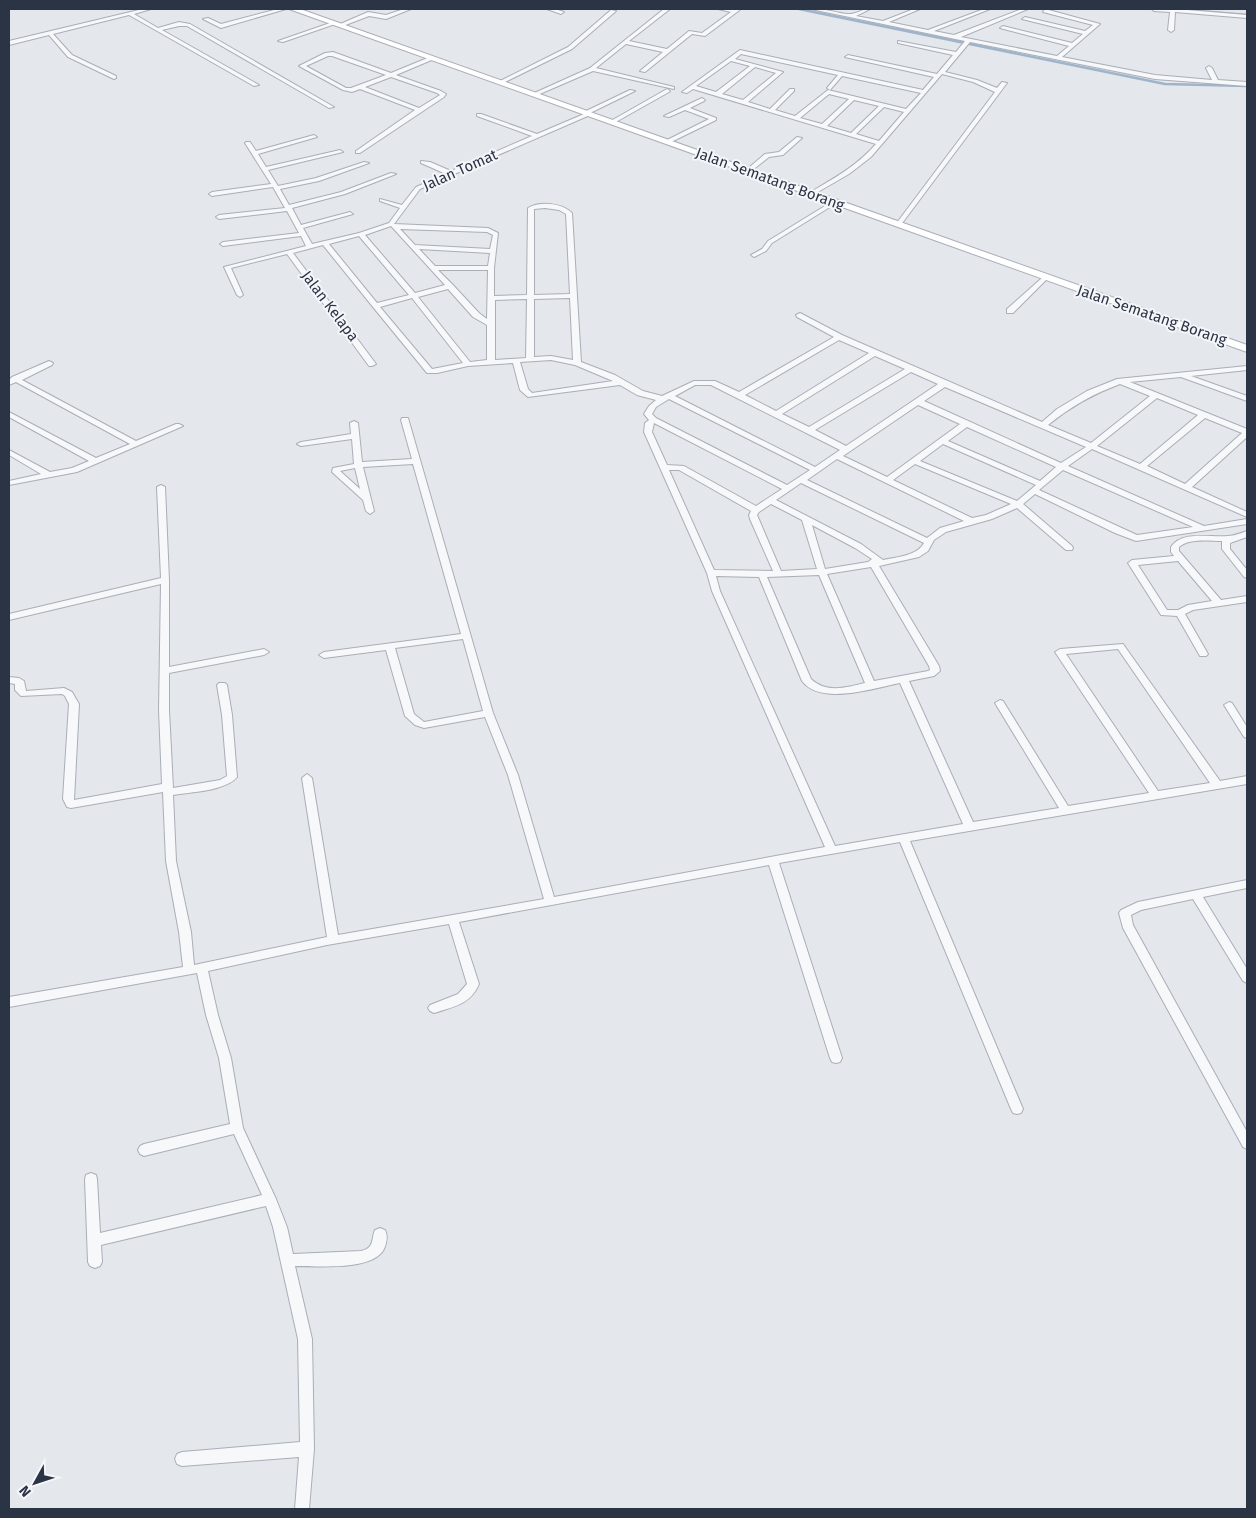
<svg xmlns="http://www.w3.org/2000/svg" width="1256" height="1518" font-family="'Fira Sans',sans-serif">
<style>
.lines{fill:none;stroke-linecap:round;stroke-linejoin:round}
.stream{stroke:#9fb4cc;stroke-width:2.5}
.street-casing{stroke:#a9aeb7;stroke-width:2}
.secondary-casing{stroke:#a9aeb7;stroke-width:2}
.street{fill:#f7f8fa;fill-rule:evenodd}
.secondary{fill:#fff;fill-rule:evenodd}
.labels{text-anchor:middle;stroke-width:4;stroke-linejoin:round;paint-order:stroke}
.far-street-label{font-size:15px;fill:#2b3445;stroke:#f4f6f9}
</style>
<rect width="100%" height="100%" fill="#e4e7ec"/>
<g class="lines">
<g class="stream">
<path d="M799 9 1165 84 1247 86"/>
<path d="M1175 9 1247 15"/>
</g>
<defs>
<g id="street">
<path d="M143 9H151L134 14 158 28 179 22 190 24 334 107 329 108 187 26H179L162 30 259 85 254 86 129 15 53 34 72 55 116 76V78L114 79 68 57 49 35 9 45V41Z"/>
<path d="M278 9H286L221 28 203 19 208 18 221 24Z"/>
<path d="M404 9H411L386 19 369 16 343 26 338 25 368 12 386 15Z"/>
<path d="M547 9H555L564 12 561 14Z"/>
<path d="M664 9H670L629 41 667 49 689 31 702 33 731 12 718 9H741L705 36 692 34 645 72 640 71 663 52 626 44 596 68 674 87V89L593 71 535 96 530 95 590 68Z"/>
<path d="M811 9C824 8 835 13 847 14 855 15 862 9 870 9L856 16 883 21 914 9H920L889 22 928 30 984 9H990L934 31 954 35 1022 9H1028L961 37 1057 56 1069 46 1000 28 1003 26 1072 43 1083 34 1022 19 1025 17 1085 31 1093 25 1043 12 1045 9 1100 24 1062 57 1155 75 1212 80 1206 68 1209 66 1212 68 1218 80 1247 82V86L1155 79 970 42 945 72 977 80 997 88 1002 82 1007 83 900 226H896V224L995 92 973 82 942 74 871 157 849 174 811 196 809 195V193C833 179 857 166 876 144L693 89 687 93 682 92 740 50 923 90 934 77 845 57 848 55 937 74 953 55 898 43V41L956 52 965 41ZM741 54 838 75 827 88 830 90 842 76 921 93 906 109 828 90 795 116 775 110 794 91V89H790L770 109 748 102 783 72 735 59ZM731 61 750 66 716 92 696 86ZM755 67 776 73 743 100 722 94ZM829 94 849 99 822 124 800 118ZM854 100 879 106 851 133 827 126ZM884 107 904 112 879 141 856 134Z"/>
<path d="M1152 9H1175L1247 15V18L1175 12 1174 30 1171 32 1168 30 1170 12 1154 11Z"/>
<path d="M611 10 616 11 572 49 503 83 498 82 568 47Z"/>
<path d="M333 22 338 23 283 42 278 41Z"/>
<path d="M333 52 391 73 430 57H434V59L396 75 441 91 446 94 444 97 360 153H356V151L415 110 360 89 352 92 343 90 299 66 325 53ZM328 56H332L386 75 351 88H346L306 66ZM391 77 437 93 440 95 419 108 365 87Z"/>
<path d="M667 89 670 91 669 92 614 123 609 122Z"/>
<path d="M630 90 635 91 590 113V115L420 189 394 224 488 228 498 233 494 268V296L527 295 528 208C540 201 562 203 572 213L581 362 615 375 643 391 662 396 694 381H715L739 392 834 337 797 317 796 315 800 313 842 335 1042 422 1057 409 1087 391 1117 379 1247 366V370L1191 376 1247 396V401L1181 377 1130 382 1247 429V437L1192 487 1247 512V517L1092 449 1068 466 1204 526 1247 519V524L1136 541 1115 533 1035 494 1023 504 1072 546 1073 548 1072 550H1066L1017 508 992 519 946 532 934 540 928 551 919 557 879 566 939 666 940 671 934 676 909 681 973 822 1059 808 995 703 1000 700 1003 701 1068 806 1149 793 1055 652 1060 649 1123 644 1220 781 1247 776V784L910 841 1023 1109 1021 1113 1017 1114 1013 1113 1011 1109 900 842 779 863 842 1058 840 1062 836 1063 832 1062 830 1058 769 865 459 922 479 984C471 1004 453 1007 434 1013L430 1011 428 1008 430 1005 458 994 467 984 449 924 327 945 208 971 218 1015 231 1058 243 1128 276 1199 287 1227 293 1254 361 1251C375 1248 371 1239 375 1230L380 1228 385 1230C388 1236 387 1242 384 1249 373 1271 317 1266 295 1266L312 1339 314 1449 309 1509H295L299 1457 182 1466 177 1464 175 1459 177 1454 182 1452 300 1442 298 1339 273 1227 266 1206 101 1245 102 1262 100 1266 95 1268 90 1266 88 1262 85 1179 86 1175 91 1173 96 1175 97 1179 100 1233 262 1195 234 1134 144 1156 140 1154 138 1150 140 1146 144 1144 230 1124 219 1058 206 1015 197 973 9 1007V997L183 967 179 932 166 861 163 792 71 808 67 807 63 799 69 704 65 696 62 694 21 696 15 690V684L9 683V677L19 678 24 681 26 691 64 688 72 692 79 704 74 800 162 784 159 710 161 584 9 620V614L161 578 157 487 161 485 165 487 169 580V667L264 649 269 652 264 655 169 673V710L173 788 220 780 227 776 222 715 217 685 219 683H225L227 685 232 715 237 777C226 791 190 792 173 795L176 861 191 932 194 965 327 937 302 778 307 774 312 778 338 935 544 899 508 775 485 717 424 728 415 725 405 716 386 650 324 658 319 655 324 652 461 634 413 464 363 467 374 511 370 514 366 511 363 500 332 472 333 468 354 464 352 439 301 446 297 444 301 442 351 434 350 423 354 421 358 423 362 462 412 459 401 420 402 418H408L493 713 518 775 554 897 825 847 712 591 707 573 644 432 645 423 649 420 644 414 649 406 656 400 637 395 620 385 528 397 520 390 513 363 468 366 437 373H427L373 307 323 245 293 253 376 364 372 366H369L287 254 231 268 243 295 240 297 237 295 224 267 306 246 301 236 223 246 220 244 223 242 299 233 287 211 219 219 216 217 219 215 285 208 273 187 212 196 209 194 212 192 271 184 245 143 246 142H250L256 151 314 135 317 137 258 154 266 167 340 150 343 152 268 170 278 186 316 178 364 162 369 163 319 181 280 189 289 205 341 192 391 173 396 174 345 194 292 208 301 225 350 212 353 214 303 228 312 244 359 233 389 223 400 208 380 201V199L402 205 416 187 446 174 421 163V161L430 162 451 171 532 136 477 116V114H481L537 134 584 114V112ZM545 208 559 210 566 214 570 294 534 295V209ZM391 226 392 227 445 285 415 293 365 235ZM400 229 487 232 493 235 490 249 415 245ZM359 236 409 295 377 303 329 244ZM419 249 490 253 488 266H435ZM438 270H488L487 319 479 313 453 285ZM448 289 473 317 487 325V360L470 362 418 297ZM412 298 463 363 432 369 380 307ZM570 298 573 360 551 356 534 357V299ZM527 299 526 358 495 360V300ZM839 340 869 353 776 411 745 395ZM875 356 905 369 809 427 782 414ZM551 360 575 365 613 381 532 393 528 389 520 362ZM911 372 938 384 846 446 815 430ZM1120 384 1150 396 1091 443 1048 425C1070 407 1093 394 1120 384ZM695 385H711L840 450 815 467 675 396ZM945 387 1086 447 1061 463 924 401ZM1157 398 1198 415 1140 464 1097 446ZM669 399 810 470 787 485 656 418 652 414 656 407ZM918 405 960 424 887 477 843 456ZM1205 418 1242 433 1185 484 1147 466ZM654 423 782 489 756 506 684 466 667 465 652 432ZM967 427 1056 467 1040 481 948 441ZM943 444 1036 485 1017 501 920 461ZM837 459 964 521 940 528 927 538 807 480ZM915 464 1011 504 986 515 972 518 893 480ZM355 468 360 489 340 471ZM669 470H679L751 511 749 515 750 519 773 571 714 570ZM1063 470 1193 527 1137 535 1039 490ZM801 483 924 543C917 556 897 557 883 560L861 544 776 500ZM771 504 802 520 817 569 781 571 757 515 759 512ZM812 525 855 548 872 559 868 562 825 569ZM871 567 929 666 930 670 928 671 874 681 827 574ZM819 575 865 683C847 687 827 694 811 679L767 577ZM716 576 759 577 802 681C821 706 874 688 900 683L963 824 835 846 720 591ZM463 639 483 711 424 722 414 714 395 648ZM1118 649 1210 783 1158 791 1066 654Z"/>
<path d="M702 98 705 100 704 101 690 108 716 118V120L669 143H665V141L709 119 685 110 669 117 664 116Z"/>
<path d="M797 137 802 138 783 155 769 157 750 172 745 171 765 154 779 152Z"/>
<path d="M833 201 838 202 772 243 766 251 754 257 751 255 762 249 768 241Z"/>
<path d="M1043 277 1048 278 1013 313H1007V309Z"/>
<path d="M49 361 53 363 52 365 22 380 136 441 176 424H179L183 426 77 472 9 485V481L41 474 9 455V450L50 472 72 468 89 461 9 417V412L96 458 130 444 16 382 9 385V380L12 377Z"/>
<path d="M1247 531V537L1230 543V549L1247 570V578L1244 577 1222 549V541C1209 541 1189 538 1179 547V551L1221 600 1247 596V602L1193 610 1185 614 1208 654 1206 656H1200L1177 616 1161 615 1128 563 1132 560 1174 556 1171 552V547C1182 530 1211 538 1228 536 1234 536 1241 533 1247 531ZM1178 561 1212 601 1188 605 1178 610H1167L1138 565Z"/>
<path d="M1229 702 1232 703 1247 727V738L1244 737 1224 705Z"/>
<path d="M1247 880V888L1203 897 1247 969V983L1243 981 1193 899 1141 910 1131 915 1133 925 1247 1132V1149L1243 1147 1123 928 1119 913 1121 910 1138 902Z"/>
</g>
<path id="secondary" d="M289 9H300L1247 345V352Z"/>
</defs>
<use href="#street" class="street-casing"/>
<use href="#secondary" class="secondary-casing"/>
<use href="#street" class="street"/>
<use href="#secondary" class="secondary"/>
</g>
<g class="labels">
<g class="far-street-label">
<text transform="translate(460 170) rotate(-24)" y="5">Jalan Tomat</text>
<text transform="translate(770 179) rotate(20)" y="5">Jalan Sematang Borang</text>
<text transform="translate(330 306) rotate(53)" y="5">Jalan Kelapa</text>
<text transform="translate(1152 315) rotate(19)" y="5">Jalan Sematang Borang</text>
</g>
</g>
<rect width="1256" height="1518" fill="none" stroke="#2b3445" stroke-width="20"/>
<g transform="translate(35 1483) rotate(230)" stroke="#f4f6f9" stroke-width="4" paint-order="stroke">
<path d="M0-4L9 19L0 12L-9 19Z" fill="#2b3445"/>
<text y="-8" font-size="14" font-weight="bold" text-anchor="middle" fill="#2b3445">N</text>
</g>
</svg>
